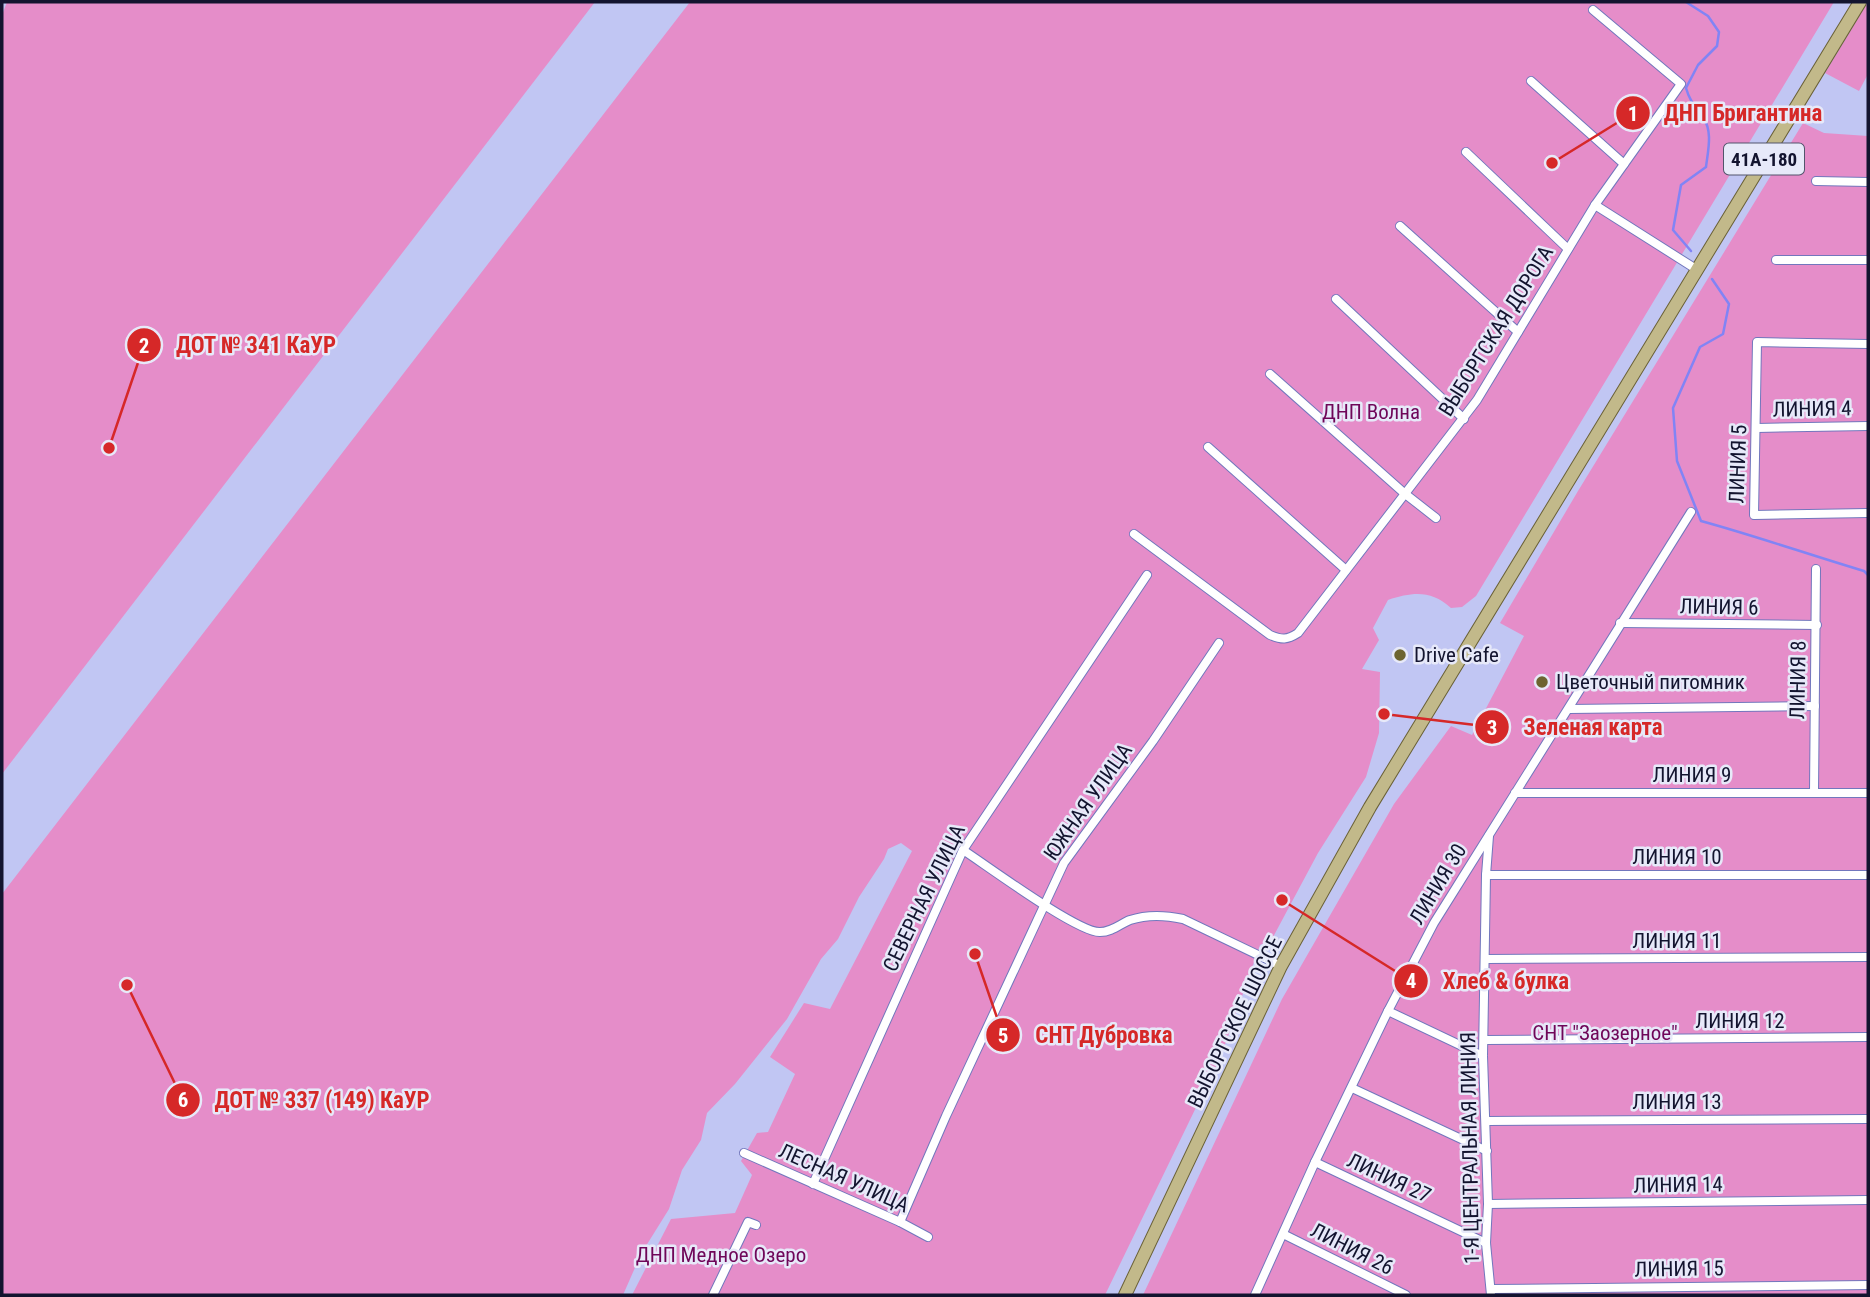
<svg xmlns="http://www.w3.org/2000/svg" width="1870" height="1297" font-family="'Roboto Condensed',sans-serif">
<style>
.green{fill:#e58dc9}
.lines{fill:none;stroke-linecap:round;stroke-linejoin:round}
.stream{stroke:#8184f5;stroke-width:2.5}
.minor-casing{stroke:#7277bd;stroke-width:10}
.primary-casing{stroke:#6a6137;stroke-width:14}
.minor{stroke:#fff;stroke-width:8}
.primary{stroke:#c2b98a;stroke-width:12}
.poi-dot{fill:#6d6430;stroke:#e7e9f9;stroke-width:2.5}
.labels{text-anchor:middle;stroke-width:5;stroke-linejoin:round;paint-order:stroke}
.shield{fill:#e7e9f9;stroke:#53546c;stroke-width:2}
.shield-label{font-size:19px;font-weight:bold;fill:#13142f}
.street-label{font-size:21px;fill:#13142f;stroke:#e7e9f9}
.park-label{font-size:21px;fill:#6f0659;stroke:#e7e9f9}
.poi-label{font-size:21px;fill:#13142f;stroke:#e7e9f9;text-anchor:start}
.leader{fill:none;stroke:#d62828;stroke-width:2.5}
.callout-dot{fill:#d62828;stroke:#e7e9f9;stroke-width:2.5}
.mark-label{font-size:21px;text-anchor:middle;font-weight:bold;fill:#fff}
.callout-label{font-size:23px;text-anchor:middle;font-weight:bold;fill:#d62828;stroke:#e7e9f9;stroke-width:5;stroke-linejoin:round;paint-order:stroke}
</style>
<rect width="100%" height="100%" fill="#c1c6f3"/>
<g class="green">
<path d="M7 2H595L2 774V15Z"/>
<path d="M690 2H1834L1476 596 1462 607 1451 608C1431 590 1413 592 1388 600L1373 628 1379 640 1362 669 1380 672 1379 733 1366 777 1318 853 1272 939 1260 945 1221 1056 1105 1295H632L671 1219 735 1213 752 1175 741 1161 757 1133 768 1132 795 1074 770 1057 804 1003 830 1009 912 851 901 843 888 849 884 859 859 897 838 939 821 959 787 1019 735 1084 707 1113 701 1140 682 1170 669 1209 641 1254 623 1295H2V894Z"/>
<path d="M1868 2V74L1859 91 1825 73Z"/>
<path d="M1803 123 1824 133 1868 136V1295H1143L1282 999 1394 804 1451 726 1472 735 1524 636 1500 623 1578 491Z"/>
</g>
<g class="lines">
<g class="stream">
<path d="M1686 2 1708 16 1719 32 1717 46 1698 65 1686 88C1690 102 1695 105 1703 117 1713 132 1708 150 1706 167L1681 185 1673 230 1691 251"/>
<path d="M1712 279 1729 304 1723 334 1700 347 1673 408 1677 461 1701 521C1756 536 1810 555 1864 571L1868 575"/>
</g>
<defs>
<g id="minor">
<path d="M1531 81 1624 164"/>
<path d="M1466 152 1568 249"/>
<path d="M1816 181 1868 182"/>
<path d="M1595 205 1696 269"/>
<path d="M1400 226 1518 332"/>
<path d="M1776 260H1868"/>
<path d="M1336 299 1464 419"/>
<path d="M1868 344 1757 342 1754 515 1868 513"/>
<path d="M1270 374 1404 493 1436 518"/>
<path d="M1757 428 1868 426"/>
<path d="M1208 447 1346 570"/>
<path d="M1134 534 1270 635C1282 640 1287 640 1298 633L1477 400 1595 205 1681 84 1593 10"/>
<path d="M1620 623 1817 625"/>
<path d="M1569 709 1815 706"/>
<path d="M1814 792 1816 569"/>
<path d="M1515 793H1868"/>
<path d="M1489 836 1486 875 1483 1056 1488 1204 1486 1243 1491 1295"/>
<path d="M963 850C986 865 1078 933 1100 932 1112 932 1120 924 1130 920 1148 914 1165 915 1183 919L1281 966"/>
<path d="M1486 875H1868"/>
<path d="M1486 959 1868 957"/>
<path d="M1388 1011 1483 1056"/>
<path d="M1485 1040 1868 1037"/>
<path d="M1352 1088 1487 1151"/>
<path d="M1487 1121 1868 1119"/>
<path d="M744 1153 900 1222 928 1237"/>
<path d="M1315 1162 1486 1243"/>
<path d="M813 1184 963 850 1147 575"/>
<path d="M1488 1204 1868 1200"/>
<path d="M900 1222 946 1116 1064 863 1153 741 1219 643"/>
<path d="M1283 1234 1406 1295"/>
<path d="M1491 1289 1868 1285"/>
<path d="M713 1295 748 1222 756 1225"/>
<path d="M1255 1295 1315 1162 1388 1011 1434 923 1691 512"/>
</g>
<path id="primary" d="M1125 1295 1281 966 1370 807 1860 2"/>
</defs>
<use href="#minor" class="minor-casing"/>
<use href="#primary" class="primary-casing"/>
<use href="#minor" class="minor"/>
<use href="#primary" class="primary"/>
</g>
<g class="poi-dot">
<circle cx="1400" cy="655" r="7"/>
<circle cx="1542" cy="682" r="7"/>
</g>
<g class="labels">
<rect class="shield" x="1724" y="143.5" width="80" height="31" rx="5"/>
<g class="shield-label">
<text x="1764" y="166">41А-180</text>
</g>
<g class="street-label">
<text transform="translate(1496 331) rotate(-58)" y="7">ВЫБОРГСКАЯ ДОРОГА</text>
<text transform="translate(1812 409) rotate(-1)" y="7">ЛИНИЯ 4</text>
<text transform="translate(1738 464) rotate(-88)" y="7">ЛИНИЯ 5</text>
<text transform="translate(1719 607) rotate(1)" y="7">ЛИНИЯ 6</text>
<text transform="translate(1798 680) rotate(-89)" y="7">ЛИНИЯ 8</text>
<text x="1692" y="782">ЛИНИЯ 9</text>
<text transform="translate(1088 802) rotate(-55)" y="7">ЮЖНАЯ УЛИЦА</text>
<text x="1677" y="864">ЛИНИЯ 10</text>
<text transform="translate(1438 884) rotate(-59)" y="7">ЛИНИЯ 30</text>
<text transform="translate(924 898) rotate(-64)" y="7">СЕВЕРНАЯ УЛИЦА</text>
<text x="1677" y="948">ЛИНИЯ 11</text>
<text x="1740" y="1028">ЛИНИЯ 12</text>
<text transform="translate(1235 1022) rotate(-64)" y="7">ВЫБОРГСКОЕ ШОССЕ</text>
<text x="1677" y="1109">ЛИНИЯ 13</text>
<text transform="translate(1470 1148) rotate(-91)" y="7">1-Я ЦЕНТРАЛЬНАЯ ЛИНИЯ</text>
<text transform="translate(844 1178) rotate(24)" y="7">ЛЕСНАЯ УЛИЦА</text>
<text transform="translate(1389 1178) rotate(25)" y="7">ЛИНИЯ 27</text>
<text transform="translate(1678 1185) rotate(-1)" y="7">ЛИНИЯ 14</text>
<text transform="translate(1352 1249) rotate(27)" y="7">ЛИНИЯ 26</text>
<text transform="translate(1679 1269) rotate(-1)" y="7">ЛИНИЯ 15</text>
</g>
<g class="park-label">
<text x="1371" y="419">ДНП Волна</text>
<text x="1605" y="1040">СНТ "Заозерное"</text>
<text x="721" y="1262">ДНП Медное Озеро</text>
</g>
<g class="poi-label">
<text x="1414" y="662">Drive Cafe</text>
<text x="1556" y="689">Цветочный питомник</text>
</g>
</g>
<path class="leader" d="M1552 163L1633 113M109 448L144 345M1384 714L1492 727M1282 900L1411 981M975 954L1003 1035M127 985L183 1100"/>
<g class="callout-dot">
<circle cx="1552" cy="163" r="7"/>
<circle cx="109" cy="448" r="7"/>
<circle cx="1384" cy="714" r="7"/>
<circle cx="1282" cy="900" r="7"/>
<circle cx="975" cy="954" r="7"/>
<circle cx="127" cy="985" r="7"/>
<circle cx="1633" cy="113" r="18"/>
<circle cx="144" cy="345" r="18"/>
<circle cx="1492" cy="727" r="18"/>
<circle cx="1411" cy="981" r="18"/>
<circle cx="1003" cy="1035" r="18"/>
<circle cx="183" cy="1100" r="18"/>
</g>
<g class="mark-label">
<text x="1633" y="121">1</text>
<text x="144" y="353">2</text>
<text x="1492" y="735">3</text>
<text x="1411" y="988">4</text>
<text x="1003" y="1043">5</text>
<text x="183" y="1107">6</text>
</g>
<g class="callout-label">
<text x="1743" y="121">ДНП Бригантина</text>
<text x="256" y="353">ДОТ № 341 КаУР</text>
<text x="1593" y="735">Зеленая карта</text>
<text x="1506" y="989">Хлеб &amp; булка</text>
<text x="1104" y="1043">СНТ Дубровка</text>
<text x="322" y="1108">ДОТ № 337 (149) КаУР</text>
</g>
<rect width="1870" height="1297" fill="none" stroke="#13142f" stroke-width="7"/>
</svg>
